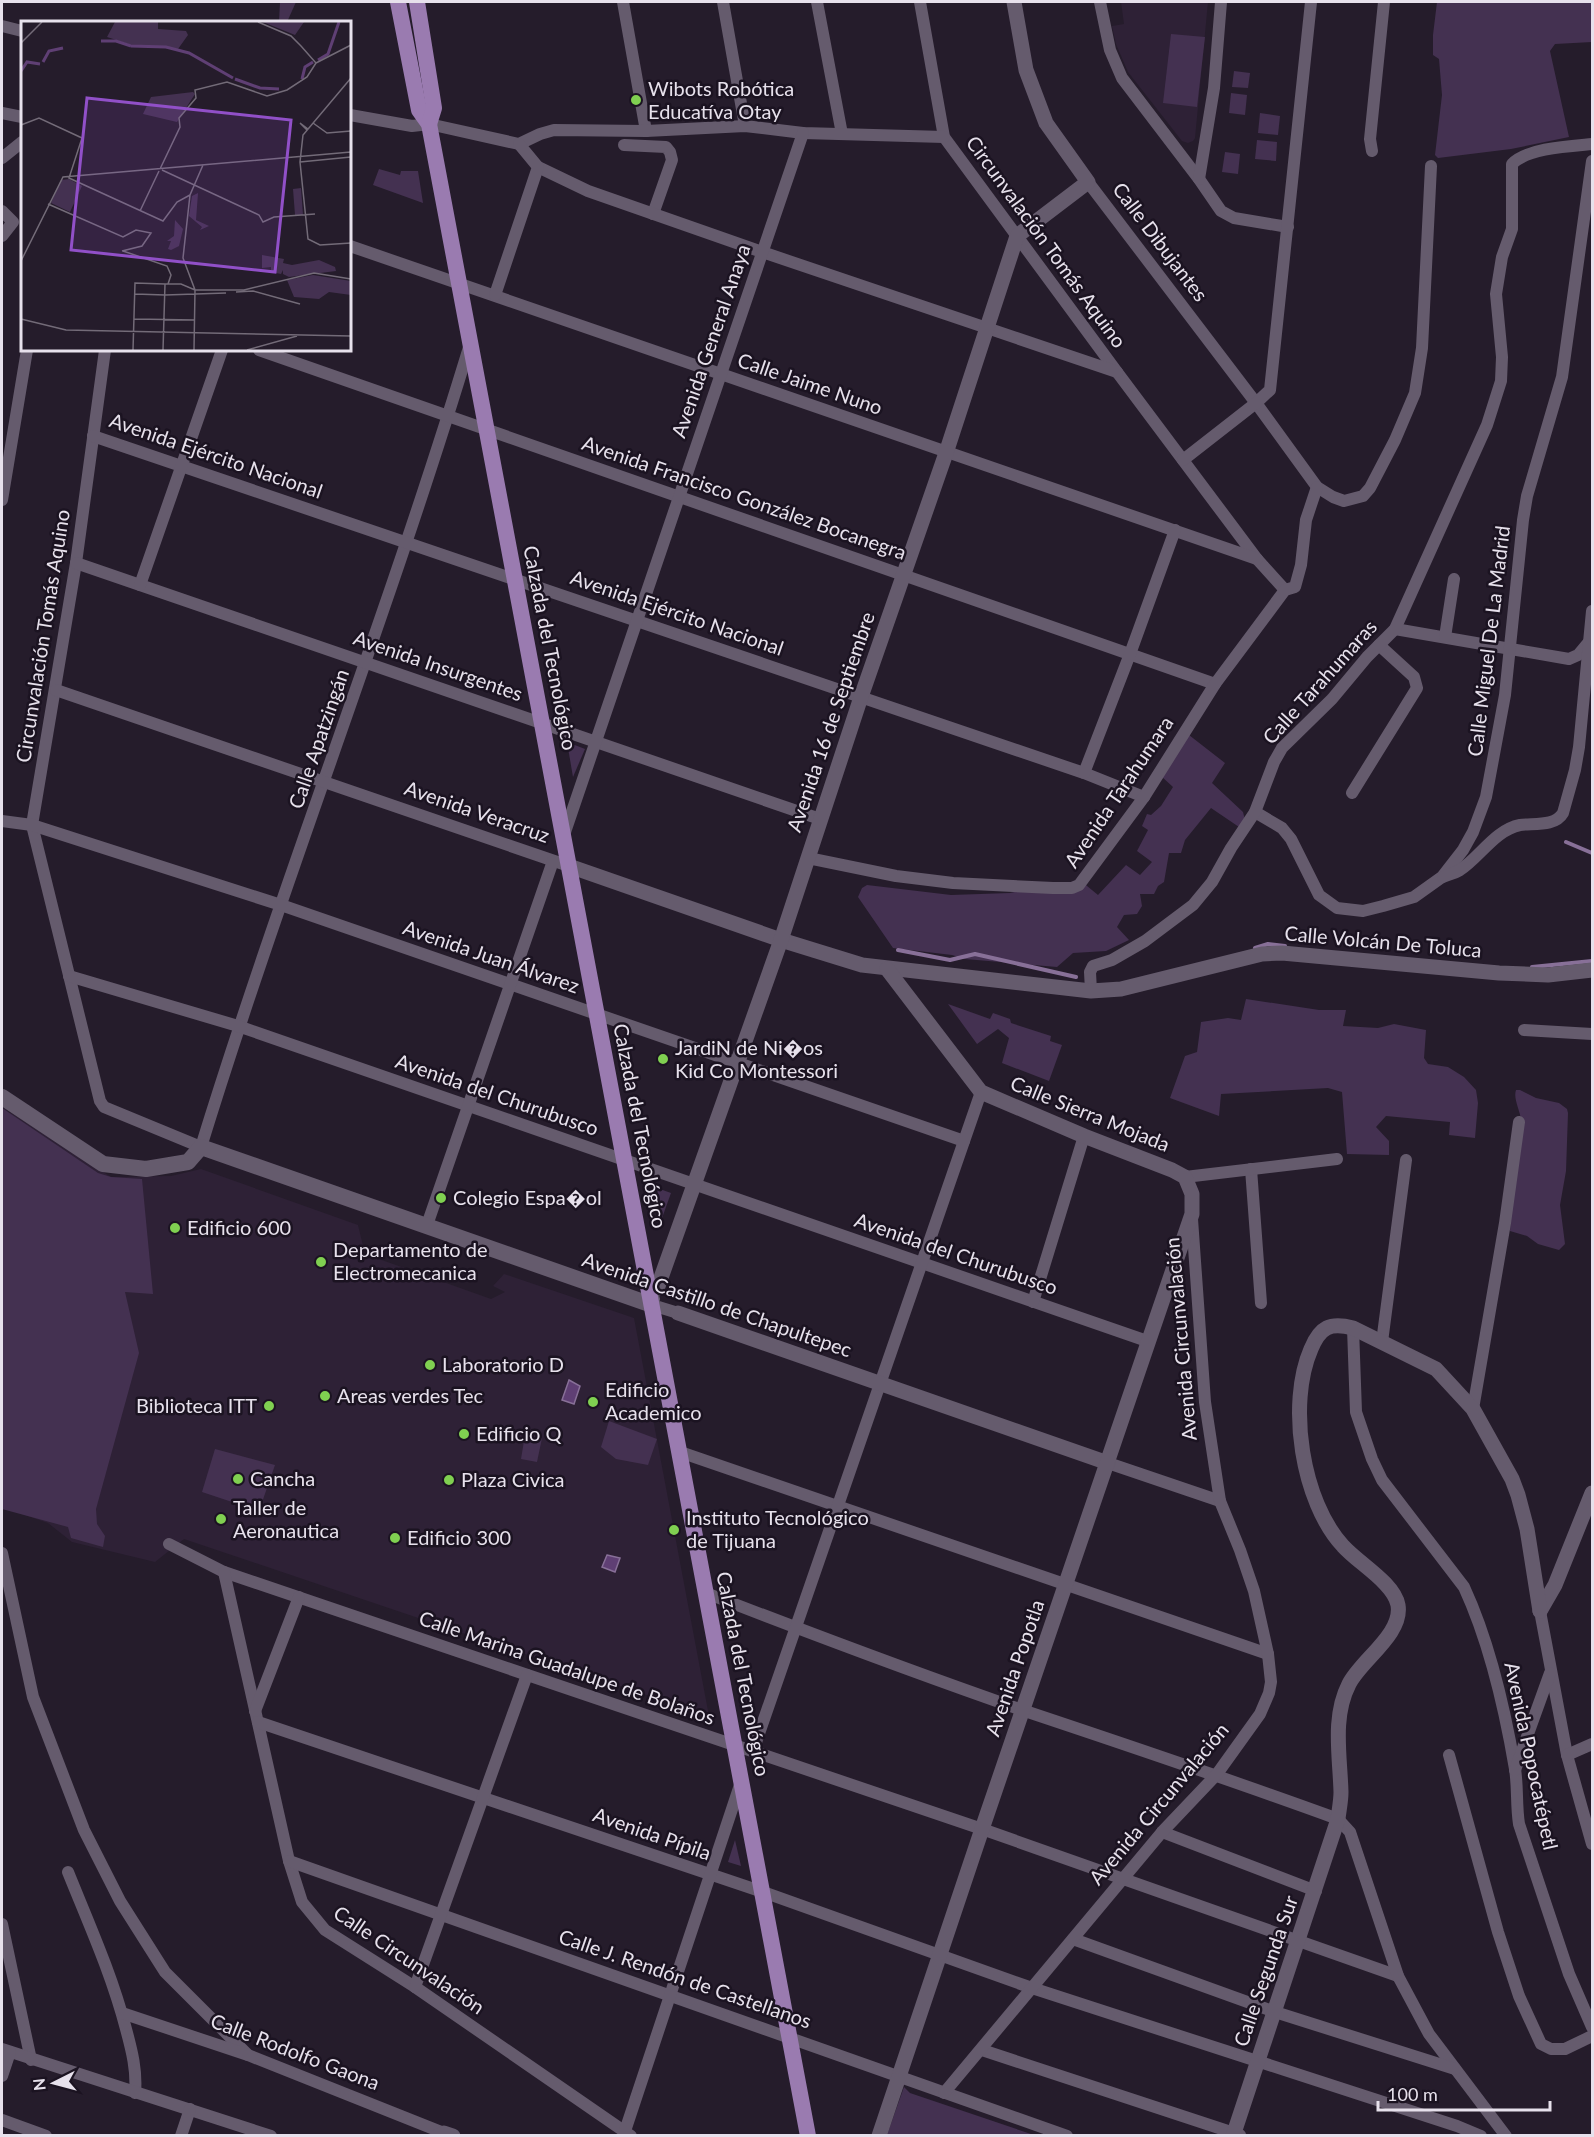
<svg xmlns="http://www.w3.org/2000/svg" width="1594" height="2137" font-family="Lato,sans-serif">
<style>
.built{fill:#2e2136}
.green{fill:#443151}
.water{fill:#5f3f74;stroke:#887098;stroke-width:1.5}
.lines{fill:none;stroke-linecap:round;stroke-linejoin:round}
.stream{stroke:#887098;stroke-width:4}
.minor{stroke:#655b6d;stroke-width:12}
.tertiary{stroke:#655b6d;stroke-width:15}
.secondary{stroke:#655b6d;stroke-width:16}
.primary{stroke:#9a7bb0;stroke-width:16}
.poi-dot{fill:#80d051;stroke:#1b1321;stroke-width:2}
.labels{text-anchor:middle;stroke-width:5;stroke-linejoin:round;paint-order:stroke}
.poi-label{font-size:20px;fill:#e7e1ec;stroke:#1b1321;text-anchor:start}
.street-label{font-size:20px;fill:#e7e1ec;stroke:#1b1321}
.inset-river{fill:none;stroke:#5f3f74;stroke-width:3}
.inset-road{fill:none;stroke:#736b78;stroke-width:1.5}
.view{fill:#9150c8;fill-opacity:0.15;stroke:#9150c8;stroke-width:3}
.inset-edge{fill:none;stroke:#e7e1ec;stroke-width:3}
</style>
<rect width="100%" height="100%" fill="#251c2b"/>
<g class="built">
<path d="M1121 2H1208L1195 138 1193 141 1188 143 1182 141 1128 72 1116 44 1112 26 1124 24Z"/>
<path d="M2 1107 111 1177 171 1176 201 1169 358 1225 365 1254 491 1299 505 1292 493 1286 504 1274 634 1318 709 1716 184 1539 155 1562 72 1542 48 1523 2 1507Z"/>
</g>
<g class="green">
<path d="M280 2H296L287 22H279Z"/>
<path d="M1437 2H1592V42L1555 44 1550 51 1569 137 1511 149 1438 158 1435 155 1442 95 1439 59 1433 55V35Z"/>
<path d="M1171 34 1205 37 1197 107 1163 103Z"/>
<path d="M1234 71 1250 73 1248 88 1232 87Z"/>
<path d="M1231 93 1247 95 1245 115 1229 113Z"/>
<path d="M1260 113 1280 116 1278 135 1258 133Z"/>
<path d="M1257 140 1277 142 1276 161 1255 159Z"/>
<path d="M1225 152 1240 154 1238 174 1222 172Z"/>
<path d="M379 169 400 175 401 171H418L423 203 373 185Z"/>
<path d="M1189 735 1225 763 1212 783 1243 812 1245 820 1239 827 1211 808 1185 840 1181 853H1169L1164 882 1158 886 1154 894H1140L1142 906 1137 914 1124 915 1117 927 1129 940 1106 951 1073 953 1057 967 965 959 952 955 893 948 858 897 862 888 867 885 951 895 1010 893 1053 884 1081 881 1098 895 1126 865 1140 875 1152 862 1137 851 1148 830 1142 826 1147 814 1151 815 1161 806 1173 787 1161 776Z"/>
<path d="M567 742 585 749 573 777Z"/>
<path d="M1246 999 1319 1010H1346L1343 1026 1378 1028 1394 1024 1426 1030 1424 1058 1428 1064 1448 1067 1464 1077 1476 1090 1478 1103 1475 1138 1449 1135 1450 1122 1386 1116 1376 1127 1389 1141V1155L1347 1154 1342 1092 1328 1088 1221 1094 1219 1116 1170 1098 1185 1056 1197 1052 1201 1022 1228 1018 1241 1020Z"/>
<path d="M948 1004 990 1019 993 1013 1010 1019 1011 1023 1051 1036 1050 1041 1062 1045 1049 1081 1002 1063 1009 1038 998 1029 977 1044Z"/>
<path d="M1516 1090H1520L1536 1098 1559 1103 1567 1109 1568 1113 1566 1171 1560 1205 1565 1244 1559 1250 1538 1244 1527 1236 1510 1231 1512 1184 1521 1120C1520 1110 1513 1099 1516 1090Z"/>
<path d="M2 1108 98 1173 111 1177 142 1179 153 1294 125 1292 139 1353 96 1509 97 1524 105 1536 103 1547 71 1538 68 1527 2 1509Z"/>
<path d="M657 1188 671 1193 662 1218Z"/>
<path d="M609 1421 657 1439 648 1465 616 1459 601 1447Z"/>
<path d="M525 1435 542 1438 537 1462 521 1459Z"/>
<path d="M215 1449 275 1465 259 1511 202 1492Z"/>
<path d="M735 1840 741 1866 728 1862Z"/>
<path d="M904 2087 910 2093 1034 2135H887Z"/>
</g>
<g class="water">
<path d="M569 1380 580 1386 574 1404 562 1400Z"/>
<path d="M607 1555 620 1558 615 1572 602 1567Z"/>
</g>
<g class="lines">
<g class="stream">
<path d="M1566 842 1592 853"/>
<path d="M1255 948 1268 944 1285 946"/>
<path d="M898 950 950 960 975 954 1076 977"/>
<path d="M1532 967 1592 961"/>
</g>
<g class="minor">
<path d="M623 2 646 131"/>
<path d="M723 2 745 126"/>
<path d="M817 2 842 134"/>
<path d="M920 2 944 137 1117 372 1257 559 1285 590"/>
<path d="M1100 2 1110 50 1122 78 1199 179 1221 211 1234 218 1288 227"/>
<path d="M2 26 22 31"/>
<path d="M2 113 22 117"/>
<path d="M350 115 412 126 429 124 519 144 540 134 554 130 646 131 745 126 803 133 944 137"/>
<path d="M624 145 666 147 670 152 672 160 653 214"/>
<path d="M1372 151 1370 139 1384 2"/>
<path d="M2 158 22 142"/>
<path d="M538 167 588 191 762 252 1117 372"/>
<path d="M1199 179 1214 88 1221 2"/>
<path d="M1088 182 1256 403 1317 487 1333 497 1344 501 1363 496 1370 488 1395 440 1415 393 1422 348 1431 166"/>
<path d="M2 211 13 222 2 236"/>
<path d="M350 246 1257 559"/>
<path d="M495 295 538 167 519 144"/>
<path d="M105 350 76 563 32 825 100 1101 104 1107 201 1147C284 878 388 615 470 344"/>
<path d="M259 350 1215 684"/>
<path d="M93 436 1084 773 1144 797"/>
<path d="M1183 460 1256 403 1270 390 1311 2"/>
<path d="M2 500 27 350"/>
<path d="M76 563 820 819"/>
<path d="M140 585 222 350"/>
<path d="M1395 629 1569 659 1578 655 1588 643"/>
<path d="M1445 637 1454 579"/>
<path d="M56 690 569 866"/>
<path d="M1084 773 1130 654 1175 530"/>
<path d="M1352 793 1417 688 1414 677 1379 645"/>
<path d="M1255 812 1282 828 1291 839 1319 895 1337 908 1363 911 1383 906 1414 897 1442 877 1463 850 1473 832 1486 797 1505 695 1523 520 1527 496 1562 377 1592 161"/>
<path d="M2 821 32 825 281 905 964 1141"/>
<path d="M564 835 803 133"/>
<path d="M808 858 896 876 953 883 1053 888H1072L1079 885 1144 797 1215 684 1285 590 1295 587 1301 565 1306 520 1317 487"/>
<path d="M1443 877C1448 875 1455 873 1460 870 1480 857 1495 830 1520 825 1533 823 1555 827 1563 813L1575 770 1579 747 1592 611"/>
<path d="M69 976 238 1026 1147 1341"/>
<path d="M1091 991 1090 972 1093 966 1112 960 1145 941 1193 905 1212 882 1231 848 1255 812 1274 762 1282 748 1332 699 1367 657 1395 629 1487 425 1501 381 1502 357 1496 294 1502 257 1512 229V164C1527 148 1571 146 1592 144"/>
<path d="M1524 1030 1592 1034"/>
<path d="M1251 1169 1261 1303"/>
<path d="M1185 1177 1337 1159"/>
<path d="M427 1225 553 861"/>
<path d="M654 1299 652 1305 678 1313"/>
<path d="M1033 1302 1084 1136"/>
<path d="M1353 1328 1356 1412 1372 1459 1382 1480 1464 1587C1489 1641 1505 1710 1515 1769 1518 1787 1516 1805 1519 1824L1569 1974 1592 2027"/>
<path d="M1382 1342 1406 1160"/>
<path d="M1473 1409 1505 1223 1519 1122"/>
<path d="M680 1452 1268 1654"/>
<path d="M1108 1463 1220 1501"/>
<path d="M169 1544 224 1572 982 1829 1398 1976"/>
<path d="M2 1553 33 1697 84 1830 120 1901 165 1972 248 2055"/>
<path d="M224 1572 289 1861 302 1902 325 1930 415 1987 631 2136"/>
<path d="M706 1593C812 1634 918 1674 1025 1711 1130 1746 1234 1781 1338 1819L1350 1832 1398 1976 1429 2034 1506 2136"/>
<path d="M1540 1611 1567 1755 1592 1844"/>
<path d="M255 1711 299 1597"/>
<path d="M258 1722 763 1892 1032 1988 1457 2126 1481 2136"/>
<path d="M753 1751 981 1092"/>
<path d="M1449 1755 1498 1932 1519 1996 1541 2044 1551 2049H1565L1592 2036"/>
<path d="M1567 1755 1592 1744"/>
<path d="M1515 1770 1550 1673"/>
<path d="M1162 1832 1316 1891"/>
<path d="M289 1861 1067 2136"/>
<path d="M68 1872C89 1924 112 1975 126 2029 132 2051 137 2071 135 2093"/>
<path d="M2 1924 31 2060"/>
<path d="M1073 1939 1275 2012 1455 2069"/>
<path d="M415 1987 527 1675"/>
<path d="M122 2013 248 2055 444 2133"/>
<path d="M2 2049 271 2136"/>
<path d="M982 2050 1240 2135"/>
<path d="M2 2076 10 2052"/>
<path d="M944 2093 1162 1832 1217 1774 1260 1714 1269 1693 1271 1682 1268 1654 1254 1591 1240 1550 1220 1501 1205 1402 1192 1219"/>
<path d="M2 2120 46 2136"/>
<path d="M625 2131 740 1785"/>
<path d="M181 2136 190 2109"/>
</g>
<g class="tertiary">
<path d="M569 866 781 940 862 965 1091 991 1121 989 1262 954 1282 953 1499 973 1548 975 1592 970"/>
<path d="M657 1289 781 940 861 697 946 453 1017 236 1088 182 1046 123 1026 70 1014 2"/>
<path d="M678 1313 1108 1463"/>
<path d="M1540 1611 1555 1585 1592 1493"/>
<path d="M438 2136 444 2133 453 2136"/>
<path d="M879 2136 982 1829 1192 1214V1194L1185 1177 1172 1170 1084 1136 981 1092 887 969"/>
<path d="M1233 2136 1338 1819C1339 1810 1341 1801 1341 1792 1340 1756 1332 1717 1349 1684 1361 1660 1403 1634 1398 1605 1394 1583 1358 1563 1343 1546 1302 1502 1287 1404 1311 1349 1320 1327 1330 1322 1353 1328L1436 1369 1473 1409 1512 1479 1518 1495 1527 1529 1540 1611"/>
</g>
<path class="secondary" d="M2 1097 103 1164 146 1169 188 1162 201 1147 652 1305"/>
<g class="primary">
<path d="M398 2 419 110 429 124 808 2136"/>
<path d="M417 2 434 108 429 124"/>
</g>
</g>
<g class="poi-dot">
<circle cx="636" cy="100" r="6"/>
<circle cx="663" cy="1059" r="6"/>
<circle cx="441" cy="1198" r="6"/>
<circle cx="175" cy="1228" r="6"/>
<circle cx="321" cy="1262" r="6"/>
<circle cx="430" cy="1365" r="6"/>
<circle cx="325" cy="1396" r="6"/>
<circle cx="593" cy="1402" r="6"/>
<circle cx="269" cy="1406" r="6"/>
<circle cx="464" cy="1434" r="6"/>
<circle cx="238" cy="1479" r="6"/>
<circle cx="449" cy="1480" r="6"/>
<circle cx="221" cy="1519" r="6"/>
<circle cx="674" cy="1530" r="6"/>
<circle cx="395" cy="1538" r="6"/>
</g>
<g class="labels">
<g class="poi-label">
<text x="648" y="96">Wibots Robótica<tspan x="648" dy="23">Educatíva Otay</tspan></text>
<text x="675" y="1055">JardiN de Ni�os<tspan x="675" dy="23">Kid Co Montessori</tspan></text>
<text x="453" y="1205">Colegio Espa�ol</text>
<text x="187" y="1235">Edificio 600</text>
<text x="333" y="1257">Departamento de<tspan x="333" dy="23">Electromecanica</tspan></text>
<text x="442" y="1372">Laboratorio D</text>
<text x="605" y="1397">Edificio<tspan x="605" dy="23">Academico</tspan></text>
<text x="337" y="1403">Areas verdes Tec</text>
<text x="257" y="1413" text-anchor="end">Biblioteca ITT</text>
<text x="476" y="1441">Edificio Q</text>
<text x="250" y="1486">Cancha</text>
<text x="461" y="1487">Plaza Civica</text>
<text x="233" y="1515">Taller de<tspan x="233" dy="23">Aeronautica</tspan></text>
<text x="686" y="1525">Instituto Tecnológico<tspan x="686" dy="23">de Tijuana</tspan></text>
<text x="407" y="1545">Edificio 300</text>
</g>
<g class="street-label">
<text transform="translate(1046 242) rotate(54)" y="7">Circunvalación Tomás Aquino</text>
<text transform="translate(1160 242) rotate(53)" y="7">Calle Dibujantes</text>
<text transform="translate(711 341) rotate(-71)" y="7">Avenida General Anaya</text>
<text transform="translate(810 384) rotate(19)" y="7">Calle Jaime Nuno</text>
<text transform="translate(216 456) rotate(19)" y="7">Avenida Ejército Nacional</text>
<text transform="translate(744 498) rotate(19)" y="7">Avenida Francisco González Bocanegra</text>
<text transform="translate(677 613) rotate(19)" y="7">Avenida Ejército Nacional</text>
<text transform="translate(43 636) rotate(-81)" y="7">Circunvalación Tomás Aquino</text>
<text transform="translate(1489 641) rotate(-83)" y="7">Calle Miguel De La Madrid</text>
<text transform="translate(550 648) rotate(79)" y="7">Calzada del Tecnológico</text>
<text transform="translate(438 666) rotate(19)" y="7">Avenida Insurgentes</text>
<text transform="translate(1320 682) rotate(-48)" y="7">Calle Tarahumaras</text>
<text transform="translate(831 722) rotate(-71)" y="7">Avenida 16 de Septiembre</text>
<text transform="translate(319 739) rotate(-71)" y="7">Calle Apatzingán</text>
<text transform="translate(1119 792) rotate(-56)" y="7">Avenida Tarahumara</text>
<text transform="translate(477 812) rotate(19)" y="7">Avenida Veracruz</text>
<text transform="translate(1383 942) rotate(5)" y="7">Calle Volcán De Toluca</text>
<text transform="translate(491 957) rotate(19)" y="7">Avenida Juan Álvarez</text>
<text transform="translate(497 1095) rotate(19)" y="7">Avenida del Churubusco</text>
<text transform="translate(1090 1114) rotate(22)" y="7">Calle Sierra Mojada</text>
<text transform="translate(640 1126) rotate(79)" y="7">Calzada del Tecnológico</text>
<text transform="translate(956 1254) rotate(19)" y="7">Avenida del Churubusco</text>
<text transform="translate(717 1305) rotate(19)" y="7">Avenida Castillo de Chapultepec</text>
<text transform="translate(1181 1339) rotate(-95)" y="7">Avenida Circunvalación</text>
<text transform="translate(567 1668) rotate(19)" y="7">Calle Marina Guadalupe de Bolaños</text>
<text transform="translate(1015 1668) rotate(-71)" y="7">Avenida Popotla</text>
<text transform="translate(743 1674) rotate(79)" y="7">Calzada del Tecnológico</text>
<text transform="translate(1531 1756) rotate(78)" y="7">Avenida Popocatépetl</text>
<text transform="translate(1159 1804) rotate(-50)" y="7">Avenida Circunvalación</text>
<text transform="translate(652 1834) rotate(19)" y="7">Avenida Pípila</text>
<text transform="translate(409 1960) rotate(34)" y="7">Calle Circunvalación</text>
<text transform="translate(1266 1971) rotate(-71)" y="7">Calle Segunda Sur</text>
<text transform="translate(685 1979) rotate(19)" y="7">Calle J. Rendón de Castellanos</text>
<text transform="translate(295 2052) rotate(21)" y="7">Calle Rodolfo Gaona</text>
</g>
</g>
<g transform="translate(21 21)">
<rect width="330" height="330" fill="#251c2b"/>
<path d="M94 1H137V8L165 10 167 14 157 28 114 25 86 16ZM242 1H283L274 14ZM172 71 174 73 156 101 122 93 130 76ZM48 158 61 165 49 191 30 182 40 159ZM280 167 282 194H274L272 168ZM177 172 175 199 188 205 179 209 181 206 168 195 171 175ZM154 199 162 208 158 225 150 229 147 228 150 220H146L153 215ZM241 234 263 238 262 242 271 244 298 239 314 246 315 250 268 256 262 253V249L260 253 250 251V246L241 247ZM292 254 330 260V274L308 271 298 278 273 276 266 259Z" fill="#443151"/>
<path class="inset-river" d="M80 20H95L110 25M110 25 145 26 168 32 212 57M297 39 307 33 318 1M22 41 28 30 42 27M0 50 6 41 19 43M214 58 239 67 258 68M281 58 284 46 292 41"/>
<path class="inset-road" d="M0 22 21 1M295 42 330 24M330 57 282 114 279 141 287 218 299 224 330 222M292 102 306 112 330 110M0 104 18 97 61 117 48 157 142 200 156 181 169 174M286 109 279 102 287 108M279 141 330 136M139 148 159 106 158 97 175 77 174 69 206 61 246 75 266 69 286 56 295 42 280 25 270 15 237 1M141 149 238 194 242 201 253 196 294 193M27 183 102 216 115 209 130 212 121 225 101 230M119 190 138 150M102 230 146 245 150 254 147 263M0 240 42 156 330 131M215 271 232 270 279 283M114 273 144 274M144 274 205 272M0 298 45 309 330 315M113 298 174 299M112 329 114 262 144 263M142 329 144 263H160L174 269H223L293 252 330 258M173 329 174 269 162 237 169 174 182 144M226 329 276 315"/>
<path class="view" d="M66 77 270 99 254 251 50 229Z"/>
<rect width="330" height="330" class="inset-edge"/>
</g>
<rect width="1594" height="2137" fill="none" stroke="#e7e1ec" stroke-width="6"/>
<g transform="translate(54 2083) rotate(264)" stroke="#1b1321" stroke-width="4.5" paint-order="stroke">
<path d="M0-4.5L10 22L0 15L-10 22Z" fill="#e7e1ec"/>
<text y="-9" font-size="16" font-weight="bold" text-anchor="middle" fill="#e7e1ec">N</text>
</g>
<path d="M1378 2101v9h172v-9" fill="none" stroke="#e7e1ec" stroke-width="3"/>
<text x="1387" y="2101" font-size="18" fill="#e7e1ec" stroke="#1b1321" stroke-width="4.5" paint-order="stroke">100 m</text>
</svg>
